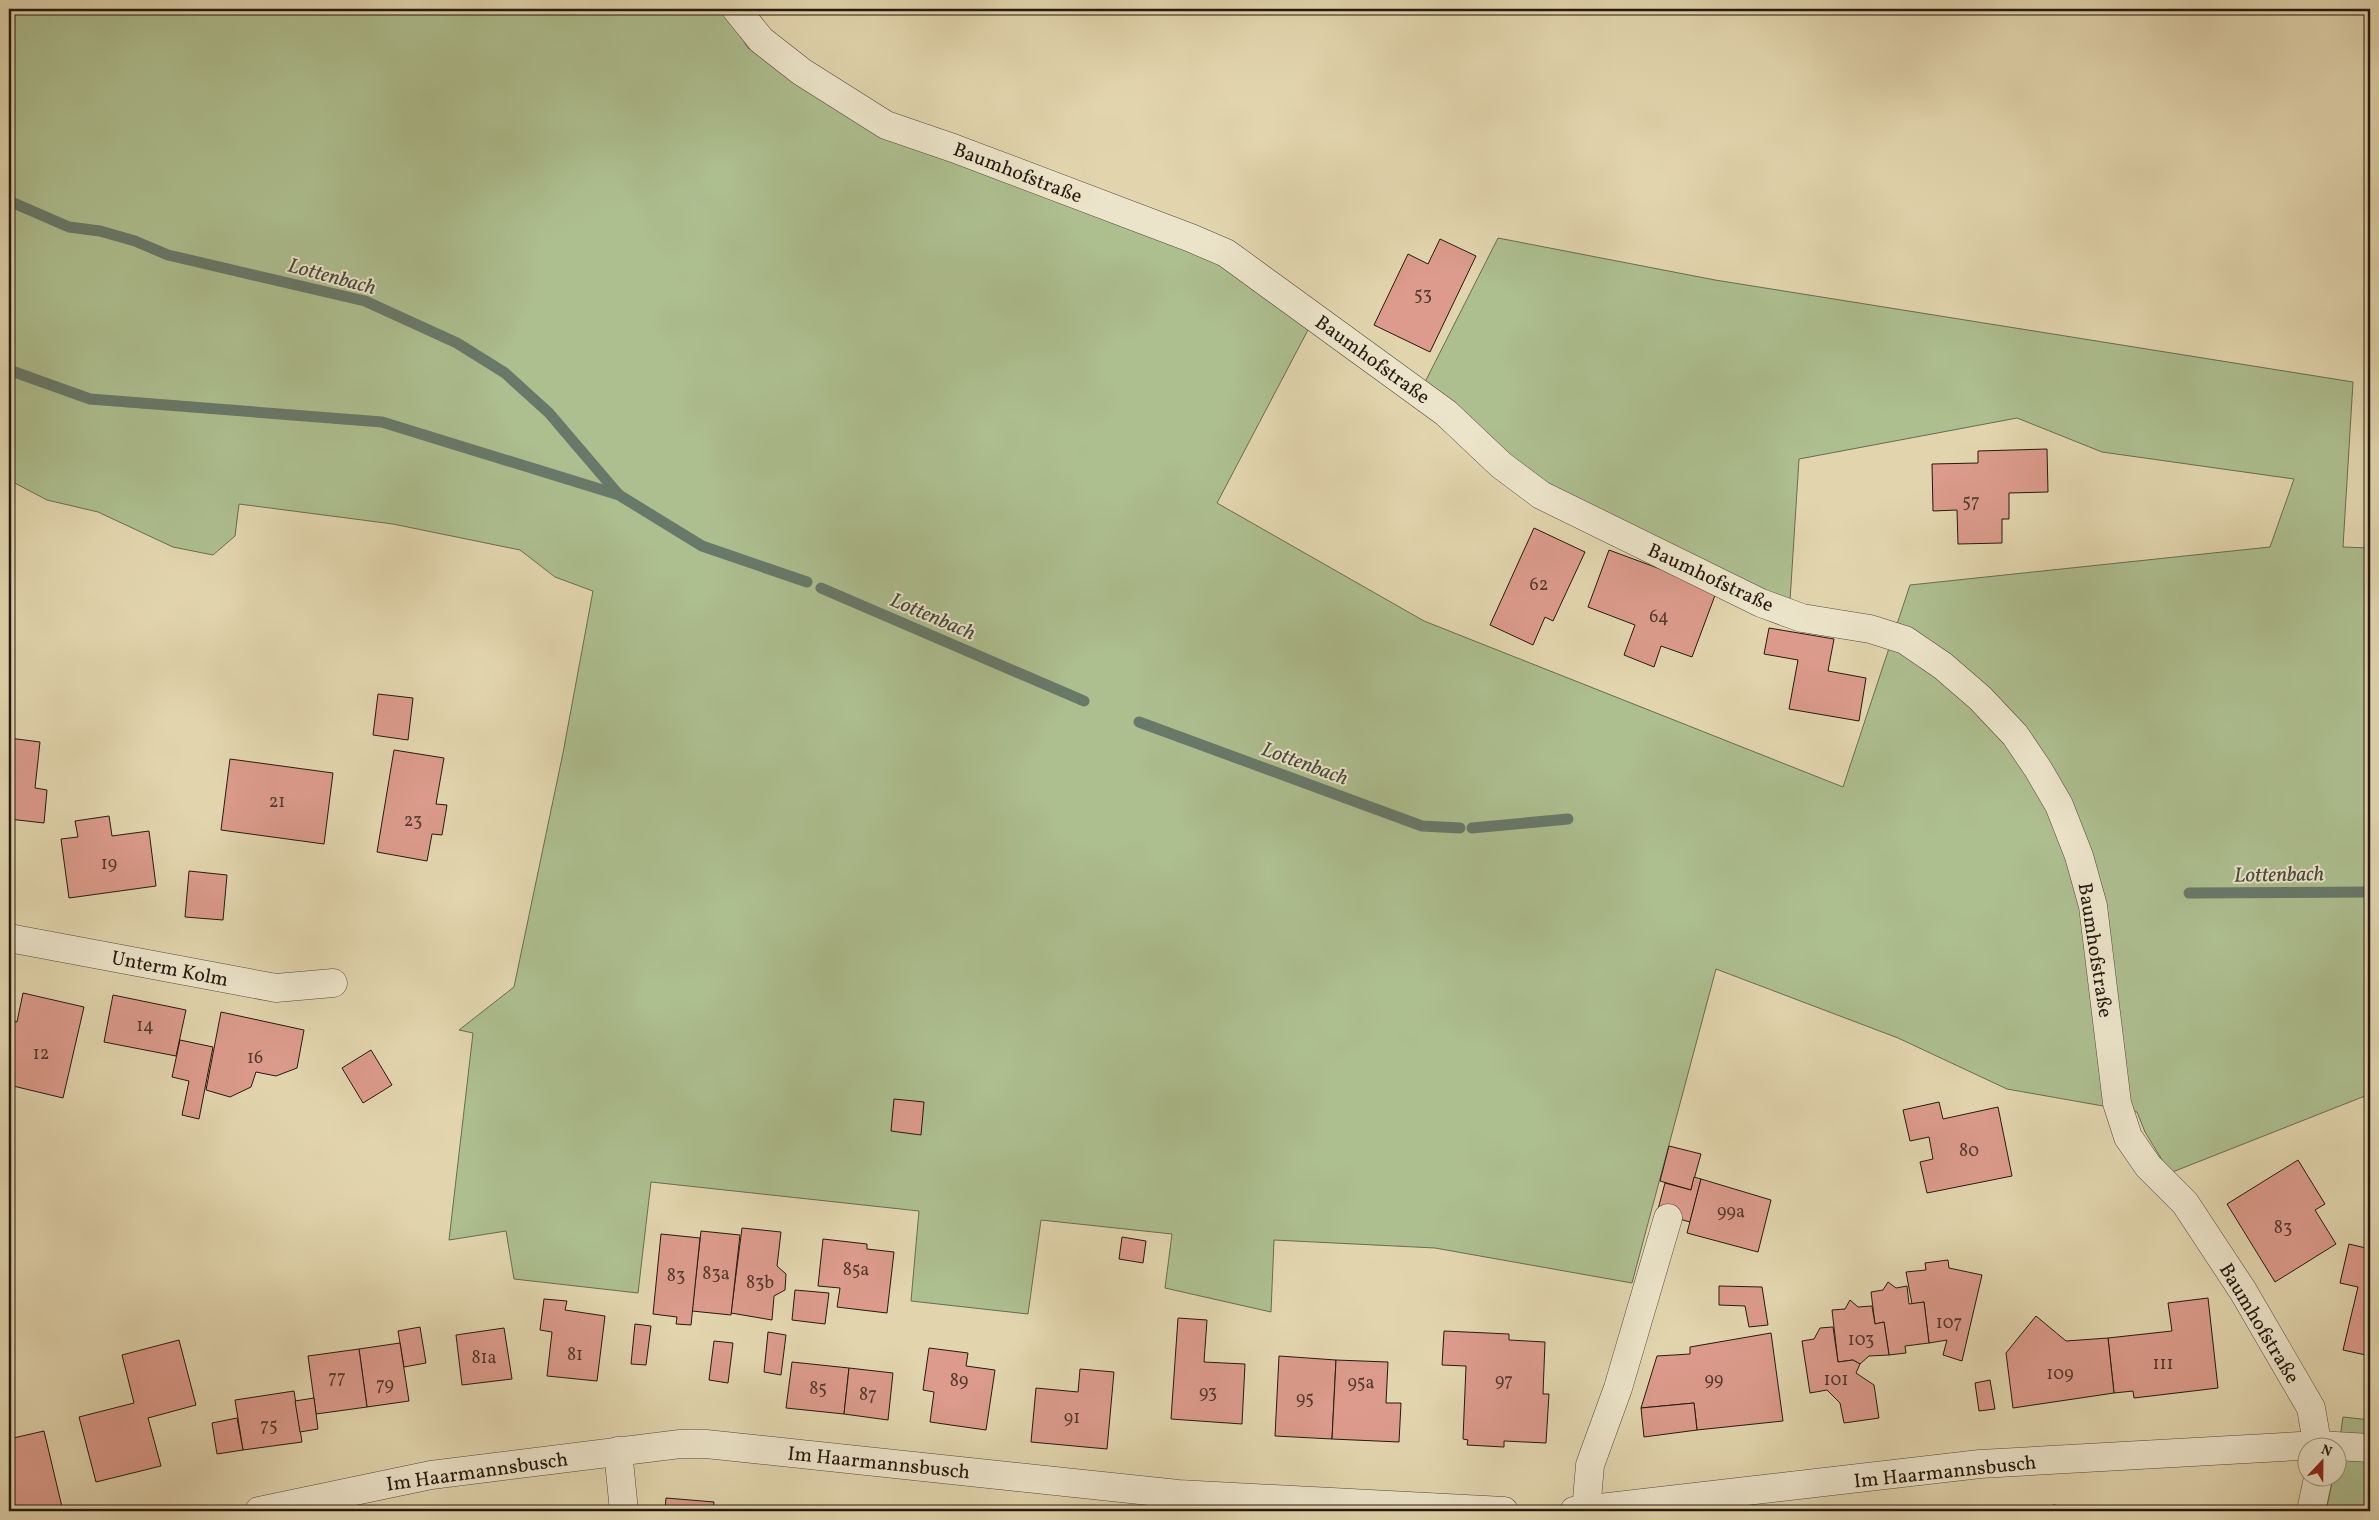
<svg xmlns="http://www.w3.org/2000/svg" width="2379" height="1520" font-family="Vollkorn,serif">
<style>
.green{fill:#adbe8f;stroke:#696c4f}
.lines{fill:none;stroke-linecap:round;stroke-linejoin:round}
.stream{stroke:#68796a;stroke-width:11}
.building{fill:#dc9b8c;stroke:#25190f}
.minor-casing{stroke:#544837;stroke-width:29}
.minor{stroke:#ece4ca;stroke-width:28}
.labels{text-anchor:middle;stroke-width:4;stroke-linejoin:round;paint-order:stroke}
.number-label{font-size:18px;fill:#533a2e}
.street-label{font-size:20px;fill:#25190f;stroke:#ece4ca}
.water-label{font-size:21px;font-style:italic;fill:#47493c;stroke:#ece4ca}
</style>
<rect width="100%" height="100%" fill="#e2d5ae"/>
<filter id="stains"><feTurbulence type="fractalNoise" baseFrequency=".004" numOctaves="4"/><feColorMatrix values="0 0 0 0 .2 0 0 0 0 .09 0 0 0 0 .02 0 0 0 .5 -.17"/></filter>
<radialGradient id="worn" r=".72"><stop offset=".6" stop-color="#630" stop-opacity="0"/><stop offset="1" stop-color="#630" stop-opacity=".3"/></radialGradient>
<g class="green">
<path d="M9 9H723L748 48 881 130 1207 255 1309 328 1217 503 1424 621 1843 787 1910 585 2270 547 2294 479 2102 452 2017 418 1799 459 1790 601 1721 575 1514 467 1422 388 1498 238 1715 280 2353 382 2343 547 2370 548V1094L2170 1173 2145 1132 2137 1112 2007 1089 1898 1038 1716 969 1632 1283 1435 1248 1274 1240 1271 1312 1165 1288 1172 1234 1041 1220 1028 1314 911 1301 919 1211 651 1182 638 1293 514 1279 506 1231 449 1240 473 1033 459 1030 514 987 563 753 593 591 555 577 520 550 393 524 239 504 235 536 213 555 173 547 98 512 47 500 9 480Z"/>
<path d="M2343 1417 2370 1420V1511H2326L2333 1478H2336L2337 1459Z"/>
</g>
<g class="lines">
<g class="stream">
<path d="M9 201 69 227 100 231 135 241 168 255 365 301 457 343 505 373 549 413 619 495"/>
<path d="M9 370 90 399 382 422 619 495 702 546 807 582"/>
<path d="M821 588 1084 701"/>
<path d="M1139 722 1422 826 1460 828"/>
<path d="M1472 828 1568 819"/>
<path d="M2189 893 2370 892"/>
</g>
</g>
<g class="building">
<path d="M1440 239 1476 256 1430 352 1374 325 1408 254 1428 264Z"/>
<path d="M2047 449 2048 492 2009 493V519H2002V543L1958 544 1957 510 1933 511 1932 464 1978 463V451Z"/>
<path d="M1534 528 1585 552 1553 621 1545 617 1533 645 1490 625Z"/>
<path d="M1609 550 1717 590 1692 657 1661 646 1654 667 1624 655 1635 625 1588 607Z"/>
<path d="M1769 628 1834 639 1828 671 1866 678 1859 721 1789 709 1798 660 1764 654Z"/>
<path d="M378 694 413 698 408 740 373 735Z"/>
<path d="M9 738 40 742 35 788 47 790 44 823 9 819Z"/>
<path d="M394 750 444 758 436 804 447 805 442 835 432 834 427 861 377 852Z"/>
<path d="M230 759 333 773 324 844 221 830Z"/>
<path d="M109 816 112 836 149 831 156 886 69 898 61 839 78 837 75 821Z"/>
<path d="M189 871 227 875 223 920 185 917Z"/>
<path d="M23 993 84 1007 63 1098 9 1085V1020L17 1022Z"/>
<path d="M113 995 186 1010 176 1056 104 1042Z"/>
<path d="M221 1012 304 1030 297 1068 276 1076 256 1072 251 1087 230 1097 206 1090Z"/>
<path d="M180 1040 213 1047 199 1119 182 1115 189 1081 172 1077Z"/>
<path d="M371 1050 392 1085 363 1103 342 1068Z"/>
<path d="M894 1099 924 1102 921 1135 891 1131Z"/>
<path d="M1939 1102 1943 1119 1998 1107 2012 1176 1927 1193 1920 1162 1933 1159 1929 1137 1910 1141 1903 1110Z"/>
<path d="M1669 1146 1701 1154 1691 1190 1660 1181Z"/>
<path d="M2298 1160 2325 1204 2315 1210 2336 1244 2275 1282 2227 1204Z"/>
<path d="M1694 1177 1701 1179 1690 1222 1657 1213 1665 1183 1691 1190Z"/>
<path d="M1701 1179 1771 1200 1758 1252 1687 1233Z"/>
<path d="M742 1228 781 1232 777 1266 786 1274 785 1290 774 1296 772 1320 731 1313Z"/>
<path d="M701 1231 740 1235 731 1315 692 1311Z"/>
<path d="M661 1234 700 1238 691 1325 676 1324 677 1317 653 1314Z"/>
<path d="M1122 1237 1146 1241 1143 1263 1119 1259Z"/>
<path d="M823 1239 867 1244V1249L894 1252 887 1313 837 1307 840 1288 818 1286Z"/>
<path d="M2349 1244 2370 1249V1356L2343 1350 2358 1287 2340 1283Z"/>
<path d="M1948 1260 1949 1268 1982 1275 1962 1361 1943 1355 1947 1340 1929 1343 1924 1302 1912 1304 1906 1272 1926 1270 1925 1263Z"/>
<path d="M1888 1282 1896 1288 1907 1286 1909 1304 1924 1302 1929 1343 1905 1346 1906 1353 1889 1355 1884 1322 1875 1324 1871 1292 1883 1290Z"/>
<path d="M1719 1286 1762 1287 1768 1325 1749 1327 1745 1306 1719 1305Z"/>
<path d="M795 1290 829 1293 825 1324 792 1320Z"/>
<path d="M2208 1298 2218 1388 2134 1398 2133 1391 2114 1393 2108 1338 2172 1331 2168 1303Z"/>
<path d="M544 1299 567 1301 565 1310 605 1316 597 1381 547 1376 552 1332 540 1330Z"/>
<path d="M1850 1300 1858 1307 1872 1306 1875 1324 1884 1322 1889 1355 1869 1356 1860 1364 1853 1360 1838 1362 1832 1310 1845 1309Z"/>
<path d="M2036 1316 2066 1341 2108 1338 2114 1393 2013 1408 2006 1353Z"/>
<path d="M1178 1318 1207 1320 1204 1362 1245 1364 1242 1424 1171 1419Z"/>
<path d="M635 1324 651 1326 646 1365 631 1364Z"/>
<path d="M420 1327 426 1363 404 1367 398 1331Z"/>
<path d="M1833 1327 1838 1362 1853 1360 1860 1364 1856 1373 1874 1385 1879 1418 1844 1423 1840 1403 1827 1390 1810 1393 1802 1341 1814 1339 1820 1328Z"/>
<path d="M504 1328 512 1379 462 1385 456 1335Z"/>
<path d="M1444 1331 1509 1334V1340L1545 1342 1543 1394H1549L1546 1443 1504 1441V1447L1467 1445 1468 1440 1463 1439 1466 1366 1442 1365Z"/>
<path d="M768 1332 786 1335 781 1375 764 1372Z"/>
<path d="M1771 1333 1783 1421 1697 1430 1694 1403 1641 1408 1657 1356 1690 1354V1347Z"/>
<path d="M179 1340 196 1405 148 1418 161 1466 96 1482 79 1417 134 1403 122 1355Z"/>
<path d="M714 1341 733 1343 728 1383 709 1380Z"/>
<path d="M400 1343 409 1401 367 1407 359 1349Z"/>
<path d="M929 1348 968 1353 966 1366 995 1370 986 1430 930 1422 934 1392 923 1390Z"/>
<path d="M359 1349 367 1407 316 1414 308 1356Z"/>
<path d="M1279 1356 1336 1360 1332 1439 1275 1436Z"/>
<path d="M1336 1360 1388 1362 1386 1403H1401L1399 1442 1332 1439Z"/>
<path d="M792 1362 849 1368 844 1414 786 1408Z"/>
<path d="M849 1368 893 1373 888 1420 844 1414Z"/>
<path d="M1080 1369 1114 1372 1107 1449 1031 1442 1036 1388 1078 1392Z"/>
<path d="M1990 1380 1995 1409 1979 1411 1975 1383Z"/>
<path d="M294 1391 302 1442 243 1450 235 1400Z"/>
<path d="M314 1398 318 1429 300 1432 295 1401Z"/>
<path d="M1694 1403 1697 1430 1644 1437 1641 1408Z"/>
<path d="M237 1418 243 1450 217 1454 212 1423Z"/>
<path d="M44 1431 62 1507 44 1511H16L9 1480V1439Z"/>
<path d="M666 1498 714 1502 713 1511H665Z"/>
<path d="M2053 1505 2089 1509 2088 1511H2052Z"/>
<path d="M831 1507 864 1511H831Z"/>
</g>
<g class="lines">
<defs>
<g id="minor">
<path d="M736 9 761 40 802 72 886 125 953 148 1191 238 1226 253 1446 413 1501 465 1541 495 1761 603 1802 618 1870 629 1905 640 1943 666 1980 698 2015 735 2038 769 2059 805 2079 856 2093 906 2117 1103 2128 1137 2148 1166 2185 1203 2243 1291 2311 1408 2318 1448"/>
<path d="M9 938 276 988 333 983"/>
<path d="M618 1451 624 1511"/>
<path d="M259 1511 431 1475 680 1444H706L1178 1494 1504 1511"/>
<path d="M1574 1511 1980 1464 2318 1445 2370 1448"/>
<path d="M1586 1511 1590 1465 1618 1388 1668 1218"/>
<path d="M2311 1511 2318 1478"/>
</g>
</defs>
<use href="#minor" class="minor-casing"/>
<use href="#minor" class="minor"/>
</g>
<g class="labels">
<g class="number-label">
<text x="1423" y="300">53</text>
<text x="1971" y="507">57</text>
<text x="1539" y="590">62</text>
<text x="1659" y="622">64</text>
<text x="277" y="807">21</text>
<text x="413" y="826">23</text>
<text x="109" y="869">19</text>
<text x="145" y="1031">14</text>
<text x="41" y="1059">12</text>
<text x="255" y="1063">16</text>
<text x="1969" y="1156">80</text>
<text x="1731" y="1217">99a</text>
<text x="2283" y="1233">83</text>
<text x="856" y="1275">85a</text>
<text x="716" y="1279">83a</text>
<text x="676" y="1281">83</text>
<text x="760" y="1288">83b</text>
<text x="1949" y="1328">107</text>
<text x="1861" y="1345">103</text>
<text x="575" y="1360">81</text>
<text x="484" y="1363">81a</text>
<text x="2163" y="1369">111</text>
<text x="2060" y="1379">109</text>
<text x="337" y="1383">77</text>
<text x="1714" y="1385">99</text>
<text x="1836" y="1385">101</text>
<text x="959" y="1386">89</text>
<text x="1504" y="1386">97</text>
<text x="1361" y="1388">95a</text>
<text x="385" y="1390">79</text>
<text x="818" y="1394">85</text>
<text x="1208" y="1398">93</text>
<text x="868" y="1400">87</text>
<text x="1305" y="1404">95</text>
<text x="1072" y="1423">91</text>
<text x="269" y="1431">75</text>
</g>
<g class="street-label">
<text transform="translate(1018 172) rotate(21)" y="7">Baumhofstraße</text>
<text transform="translate(1373 359) rotate(36)" y="7">Baumhofstraße</text>
<text transform="translate(1711 577) rotate(25)" y="7">Baumhofstraße</text>
<text transform="translate(2096 950) rotate(81)" y="7">Baumhofstraße</text>
<text transform="translate(170 968) rotate(11)" y="7">Unterm Kolm</text>
<text transform="translate(2260 1323) rotate(59)" y="7">Baumhofstraße</text>
<text transform="translate(879 1462) rotate(6)" y="7">Im Haarmannsbusch</text>
<text transform="translate(477 1471) rotate(-8)" y="7">Im Haarmannsbusch</text>
<text transform="translate(1945 1471) rotate(-6)" y="7">Im Haarmannsbusch</text>
</g>
<g class="water-label">
<text transform="translate(332 276) rotate(15)" y="7">Lottenbach</text>
<text transform="translate(933 616) rotate(23)" y="7">Lottenbach</text>
<text transform="translate(1305 763) rotate(20)" y="7">Lottenbach</text>
<text transform="translate(2279 874) rotate(-1)" y="7">Lottenbach</text>
</g>
</g>
<rect width="2379" height="1520" fill="none" stroke="#e2d5ae" stroke-width="30"/>
<rect x="10" y="10" width="2359" height="1500" fill="none" stroke="#25190f" stroke-width="2.5"/>
<rect x="15" y="15" width="2349" height="1490" fill="none" stroke="#25190f"/>
<g transform="translate(2322 1462) rotate(22)"><circle r="24" fill="#ece4ca" stroke="#9c937f"/>
<path d="M0-4L9 19L0 12L-9 19Z" fill="#8f2418"/>
<text y="-8" font-size="14" font-weight="bold" text-anchor="middle" fill="#25190f">N</text>
</g>
<rect width="100%" height="100%" filter="url(#stains)"/>
<rect width="100%" height="100%" fill="url(#worn)"/>
</svg>
